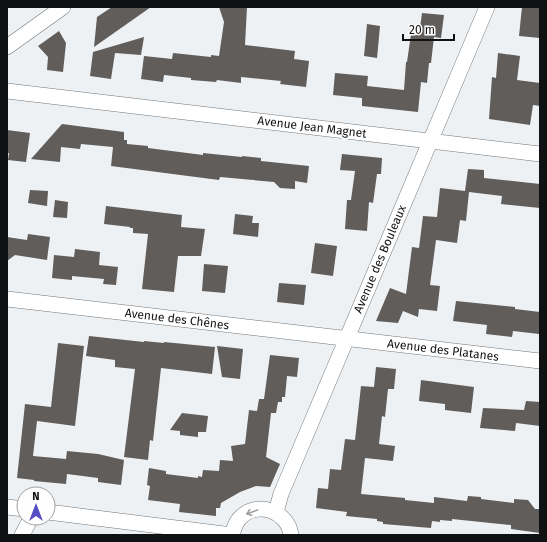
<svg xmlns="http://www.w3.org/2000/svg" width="547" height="542" font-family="'Fira Sans',sans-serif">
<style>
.building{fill:#605d5b}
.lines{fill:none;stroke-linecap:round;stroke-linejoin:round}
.street-casing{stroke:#747779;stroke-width:16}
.street{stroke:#fff;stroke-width:15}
.oneway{stroke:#9fa0a0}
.labels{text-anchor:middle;stroke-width:4;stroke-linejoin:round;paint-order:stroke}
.street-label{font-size:12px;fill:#101112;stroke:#fefeff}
</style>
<rect width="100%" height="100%" fill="#eef1f4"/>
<g class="building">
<path d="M112 7H151L94 47 97 17Z"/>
<path d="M219 7H247L245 45 295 51 294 59 309 61 306 87 280 84 281 81 241 77V83L217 80 216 82 191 80V78L164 75 163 82 141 79 144 56 172 59 173 53 211 57V55L219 56 224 22Z"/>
<path d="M522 7H540V38L519 36Z"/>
<path d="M422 13 444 15 441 38 434 37 431 63H429L427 83 421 82 418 112 362 106V98L333 95 335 73 368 76 367 86 404 90 406 62H407L411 34 419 35Z"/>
<path d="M367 24 380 26 377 58 364 56Z"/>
<path d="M59 31 66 43 63 72 47 70 48 57 38 46Z"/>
<path d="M144 37 141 55 115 53 111 79 90 76 93 52Z"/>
<path d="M498 53 520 56 517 80 540 83V106L533 105 530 125 489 119 492 77 496 78Z"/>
<path d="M62 124 124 132V140H127V144L148 146V148L203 155V153L242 157V156L261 158V161L309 166 307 183 295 181V189L280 188 274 182 220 177 219 180 111 166 113 147 81 144 80 149 61 147 60 162 31 159Z"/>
<path d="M7 130 30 133 26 162 8 160 9 153H7Z"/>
<path d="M342 154 382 158 381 174H377L373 203 369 202 367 231 345 229 347 200H351L355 171 340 170Z"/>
<path d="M468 169 484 170V178L540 184V208L501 204 502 196 469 192 466 221 460 220 457 243 436 240 430 285 440 286 437 311 419 309 418 317 403 311 398 323 376 321 390 288 406 294 412 247 419 248 423 216 437 217 440 188 465 191Z"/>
<path d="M30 190 48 191 47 206 28 203Z"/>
<path d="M55 200 68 202 67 218 53 217Z"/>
<path d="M106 206 182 215 181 227 205 229 201 256H178L174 292 142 289 148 234 133 233V228H130V227L104 224Z"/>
<path d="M235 214 253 216 252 223H259L258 237 233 234Z"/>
<path d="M28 234 50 237 47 260 15 255 7 261V237L27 240Z"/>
<path d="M315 243 337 246 333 276 311 273Z"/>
<path d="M75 249 100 252 99 265 118 267 116 285 103 284 104 279 72 276V280L52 278 54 255 74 257Z"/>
<path d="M204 264 228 266 225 293 202 291Z"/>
<path d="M279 283 306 285 304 305 277 302Z"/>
<path d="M456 301 515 307V309L540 312 539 334 513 331 512 337 486 334 487 325 453 321Z"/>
<path d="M89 336 144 342V341L164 343V342L215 347 212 374 161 368 153 441 150 440 148 460 124 457 135 369 115 367V360L86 356Z"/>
<path d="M58 343 84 346 75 426 37 421 33 456 66 459 67 451 98 454 124 460 121 485 98 482V478L67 474 66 484 34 481V480L17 478 25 404 51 407Z"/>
<path d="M217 346 243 349 240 379 222 377Z"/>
<path d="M270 355 299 358 297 377 287 376 285 397H282V402H278L276 413H271L266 457 280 464 270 487 256 486 240 492 221 503 220 508H216V516L179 512 180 504 148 500 150 486 147 485 149 468 166 471V474L198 478V476L202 477 203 470 219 471 220 460 233 461 231 446 245 444 249 410 257 411 259 399H264Z"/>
<path d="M376 367 396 369 394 389H388L385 417 382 416 379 444 395 446 393 461 365 458 361 494 405 498V500L434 503V497L467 501 468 496 481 497V499L514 503V499L528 500 535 509H540V533L511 529V525L452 519V521L440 520V522L432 521 431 528 383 524V522L377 521V519L346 516 347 512 316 508 318 488 328 489 330 469 341 470 345 439 355 440 361 386 374 387Z"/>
<path d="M421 380 474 387 471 413 445 410V404L419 401Z"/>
<path d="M526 401 540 402V426L516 423 515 431 480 428 483 408 524 410Z"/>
<path d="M182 413 208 416 206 432H198V437L180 435V431L170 430Z"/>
</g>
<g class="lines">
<defs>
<g id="street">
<path d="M7 47 63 7"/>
<path d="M7 91 540 154"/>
<path d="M7 299 540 361"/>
<path d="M7 507 24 509"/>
<path d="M48 512 232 535"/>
<path d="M276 512 281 494 487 7"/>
<path d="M22 535 31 518"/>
<path d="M232 535C234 529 235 523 240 518 257 500 288 511 291 535"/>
</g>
</defs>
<use href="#street" class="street-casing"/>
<use href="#street" class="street"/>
</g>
<defs><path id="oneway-shaft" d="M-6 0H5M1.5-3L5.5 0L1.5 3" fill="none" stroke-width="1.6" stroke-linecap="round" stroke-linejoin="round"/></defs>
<use class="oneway" href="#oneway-shaft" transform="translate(252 512) rotate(160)"/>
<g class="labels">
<g class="street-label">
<text transform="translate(312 127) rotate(7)" y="4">Avenue Jean Magnet</text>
<text transform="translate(380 259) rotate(-67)" y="4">Avenue des Bouleaux</text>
<text transform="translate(177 319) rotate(7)" y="4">Avenue des Chênes</text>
<text transform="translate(443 350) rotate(7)" y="4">Avenue des Platanes</text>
</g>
</g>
<rect width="547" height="542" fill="none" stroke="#101112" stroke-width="16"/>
<g transform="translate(36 506)"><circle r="19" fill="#fefeff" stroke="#9f9fa0"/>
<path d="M0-3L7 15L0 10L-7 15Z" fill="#564cc3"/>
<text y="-6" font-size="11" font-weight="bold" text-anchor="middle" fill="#101112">N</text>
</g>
<path d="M403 34v6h51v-6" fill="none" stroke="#101112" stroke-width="2"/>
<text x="409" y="34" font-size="12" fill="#101112" stroke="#fefeff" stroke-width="3" paint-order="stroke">20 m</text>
</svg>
